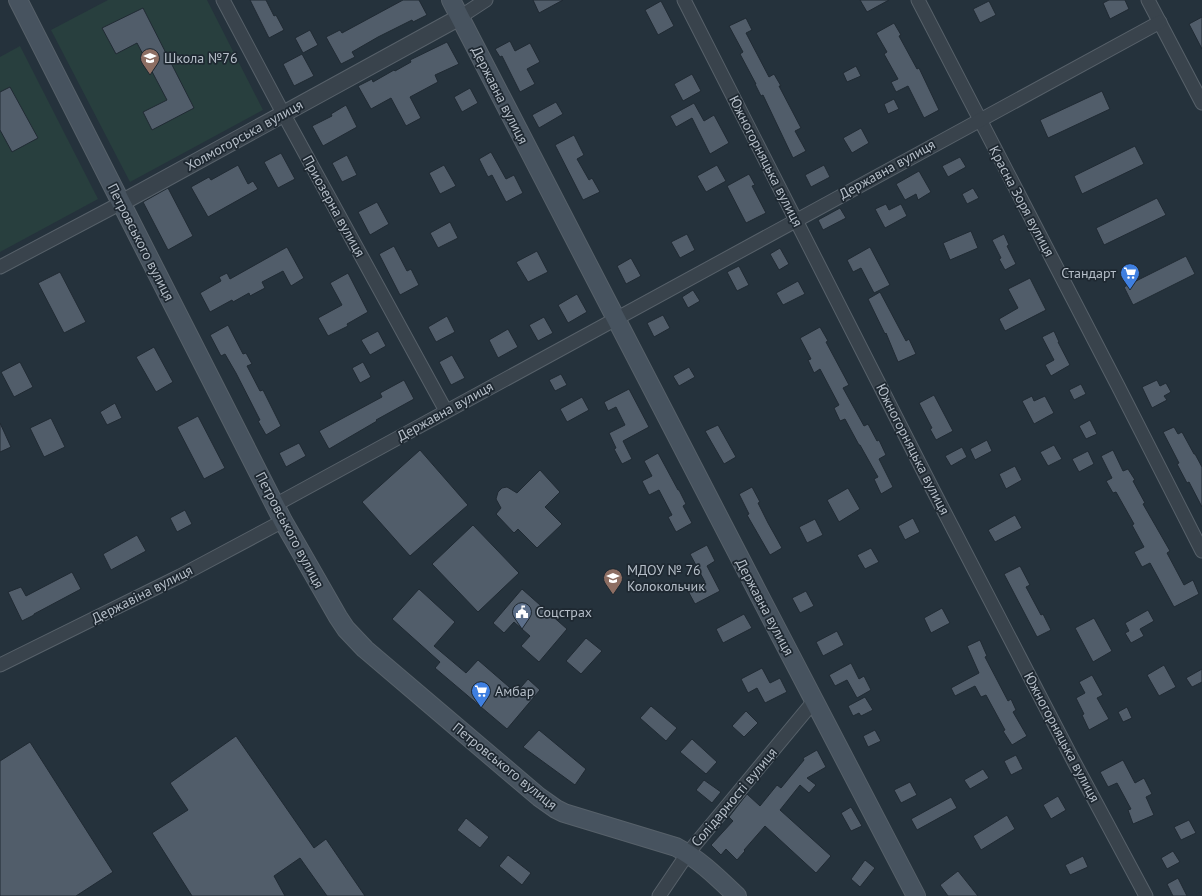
<svg xmlns="http://www.w3.org/2000/svg" width="1202" height="896" font-family="'PT Sans',sans-serif">
<style>
.green{fill:#283f3e}
.building{fill:#515d6a;stroke:#202a33}
.lines{fill:none;stroke-linecap:round;stroke-linejoin:round}
.minor-casing{stroke:#57616a;stroke-width:15}
.tertiary-casing{stroke:#57616a;stroke-width:18}
.secondary-casing{stroke:#57616a;stroke-width:20}
.minor{stroke:#39434c;stroke-width:13}
.tertiary{stroke:#39434c;stroke-width:16}
.secondary{stroke:#47535f;stroke-width:18}
.labels{text-anchor:middle;stroke-width:3.5;stroke-linejoin:round;paint-order:stroke}
.poi-label{font-size:14px;fill:#b5bec8;stroke:#1e2831;text-anchor:start}
.street-label{font-size:14px;fill:#b5bec8;stroke:#1e2831}
</style>
<rect width="100%" height="100%" fill="#25323c"/>
<g class="green">
<path d="M108 0H207L263 110 130 182 51 30Z"/>
<path d="M20 46 98 199 0 252V57Z"/>
</g>
<g class="building">
<path d="M250 0H266L274 16 276 15 284 30 269 38Z"/>
<path d="M403 0H419L427 15 413 22 412 20 378 37 352 52 355 57 341 64 326 37 340 30 342 33Z"/>
<path d="M533 0H563L539 13Z"/>
<path d="M860 0H889L867 12Z"/>
<path d="M1109 0H1125L1129 9 1110 19 1103 3Z"/>
<path d="M661 1 674 26 658 35 645 10Z"/>
<path d="M989 1 996 15 980 23 973 9Z"/>
<path d="M143 8 194 108 152 130 143 112 167 100 137 43 116 54 102 28Z"/>
<path d="M1202 17V49L1189 24Z"/>
<path d="M746 18 752 30 746 33 769 77 774 74 781 86H779L801 128 795 131 806 151 793 158 763 95 761 96 755 84H756L740 54 743 52 729 26Z"/>
<path d="M894 23 901 35 899 36 917 69 919 68 939 110 924 118 908 86 896 92 891 82 898 79 884 54 887 52 876 33Z"/>
<path d="M310 30 318 45 303 53 295 38Z"/>
<path d="M510 41 515 51 530 43 540 62 527 69 535 84 520 92 502 56 500 57 495 49Z"/>
<path d="M447 42 459 64 435 75 438 82 410 97 421 118 406 126 391 98 371 109 358 86 372 79 373 82 394 70 395 71 411 62 410 60Z"/>
<path d="M302 54 314 76 294 86 283 64Z"/>
<path d="M856 66 861 76 847 82 843 73Z"/>
<path d="M692 74 701 91 683 101 674 84Z"/>
<path d="M10 87 38 138 12 152 0 130V92Z"/>
<path d="M470 88 478 103 462 112 454 97Z"/>
<path d="M1102 91 1110 109 1048 138 1040 120Z"/>
<path d="M894 99 899 109 888 114 884 104Z"/>
<path d="M556 102 563 114 539 128 532 115Z"/>
<path d="M694 103 704 121 714 115 729 143 710 154 692 118 676 127 670 116Z"/>
<path d="M346 105 357 127 323 146 312 126 332 116 331 114Z"/>
<path d="M861 128 869 143 852 153 843 138Z"/>
<path d="M574 135 584 155 577 159 589 180 592 178 600 192 583 200 555 145Z"/>
<path d="M1135 146 1144 164 1082 194 1074 176Z"/>
<path d="M491 152 506 179 514 175 523 193 506 202 492 175 488 177 479 159Z"/>
<path d="M281 153 295 179 278 188 264 162Z"/>
<path d="M347 155 357 175 342 182 332 163Z"/>
<path d="M960 157 966 167 948 177 942 166Z"/>
<path d="M238 165 248 184 253 181 258 189 208 217 191 187 209 177 211 180Z"/>
<path d="M444 165 456 186 440 194 429 173Z"/>
<path d="M717 165 726 181 706 192 697 176Z"/>
<path d="M824 165 830 177 811 187 805 175Z"/>
<path d="M919 171 931 192 918 200 916 194 905 200 896 184Z"/>
<path d="M749 174 755 185 752 186 766 213 746 223 727 186Z"/>
<path d="M168 188 193 236 168 250 143 202Z"/>
<path d="M973 188 979 198 967 204 962 194Z"/>
<path d="M1157 198 1166 215 1104 245 1096 228Z"/>
<path d="M377 202 389 224 370 235 358 212Z"/>
<path d="M886 204 889 210 901 204 907 216 885 228 875 209Z"/>
<path d="M840 208 846 218 823 230 818 220Z"/>
<path d="M450 222 458 238 438 248 430 233Z"/>
<path d="M971 231 978 248 950 260 943 243Z"/>
<path d="M687 234 695 250 680 258 671 242Z"/>
<path d="M1004 234 1009 245 1007 246 1016 264 1005 270 999 259 1001 258 992 240Z"/>
<path d="M394 246 407 271 411 269 419 285 400 295 379 254Z"/>
<path d="M287 247 304 278 291 286 283 271 262 282 265 288 250 296 249 293 233 302 232 300 210 312 200 293 221 281 219 277 227 273 230 279Z"/>
<path d="M870 247 890 285 874 293 861 268 853 272 847 260Z"/>
<path d="M780 248 789 264 779 270 770 254Z"/>
<path d="M537 251 548 272 528 282 516 262Z"/>
<path d="M1186 256 1195 274 1133 305 1124 287Z"/>
<path d="M631 258 641 276 626 284 617 266Z"/>
<path d="M739 266 749 285 737 291 727 272Z"/>
<path d="M60 272 86 322 64 333 38 283Z"/>
<path d="M348 273 368 312 347 324 348 326 328 336 318 318 342 305 330 283Z"/>
<path d="M1030 278 1046 310 1005 331 999 319 1018 308 1008 289Z"/>
<path d="M798 281 805 294 783 305 776 293Z"/>
<path d="M693 290 700 301 688 308 682 297Z"/>
<path d="M880 292 906 341 909 339 916 354 898 362 886 333 885 334 868 299Z"/>
<path d="M577 294 587 312 568 323 558 305Z"/>
<path d="M663 315 670 328 654 337 647 323Z"/>
<path d="M447 316 455 332 436 342 428 327Z"/>
<path d="M544 317 553 333 538 341 529 325Z"/>
<path d="M228 325 243 354 246 353 252 364 247 366 260 391 263 390 281 426 266 435 258 421 260 420 236 373 225 354 221 356 210 335Z"/>
<path d="M820 327 828 341 826 342 849 385 843 388 864 426 868 424 877 441 879 440 886 455 879 459 893 487 881 494 874 479 878 477 860 445H859L845 419 840 421 834 408 839 405 820 369 814 373 808 360 811 359 800 338Z"/>
<path d="M508 329 518 347 498 358 489 340Z"/>
<path d="M378 331 386 346 370 355 361 340Z"/>
<path d="M1054 331 1059 342H1058L1070 365 1051 376 1045 365 1054 360 1042 337Z"/>
<path d="M154 347 173 382 156 392 136 357Z"/>
<path d="M452 355 465 378 451 385 439 362Z"/>
<path d="M20 362 33 387 14 397 1 372Z"/>
<path d="M363 362 371 377 360 383 352 368Z"/>
<path d="M689 367 695 377 679 386 673 376Z"/>
<path d="M561 374 567 385 555 391 549 380Z"/>
<path d="M404 380 414 399 376 420 377 421 329 449 319 431 382 397 380 393Z"/>
<path d="M1157 380 1160 386 1166 383 1171 392 1164 396 1167 400 1152 408 1142 387Z"/>
<path d="M1081 384 1086 394 1074 400 1069 390Z"/>
<path d="M629 389 649 427 623 441 632 459 622 464 614 449 616 448 609 433 625 425 616 407 608 411 604 402Z"/>
<path d="M934 395 953 431 936 440 930 429 932 428 919 403Z"/>
<path d="M1032 396 1034 401 1045 396 1054 413 1034 424 1022 401Z"/>
<path d="M582 397 589 410 567 422 560 409Z"/>
<path d="M115 403 122 418 107 425 100 412Z"/>
<path d="M198 416 225 468 204 479 177 427Z"/>
<path d="M51 418 65 447 44 457 30 428Z"/>
<path d="M1090 420 1097 434 1086 439 1079 426Z"/>
<path d="M0 423 11 447 0 452Z"/>
<path d="M718 425 736 457 724 464 705 431Z"/>
<path d="M1174 427 1178 434 1182 432 1194 454H1195L1202 467V507L1189 482 1187 483 1177 464 1179 463 1163 432Z"/>
<path d="M987 440 992 451 975 460 970 449Z"/>
<path d="M299 443 306 456 286 467 279 453Z"/>
<path d="M1054 445 1062 459 1048 466 1040 452Z"/>
<path d="M962 447 967 457 951 466 945 456Z"/>
<path d="M420 450 468 505 410 556 362 502Z"/>
<path d="M1113 450 1123 471 1128 469 1135 480 1133 481 1145 503 1143 504 1170 551 1167 553 1184 585 1193 580 1199 594 1174 607 1150 563 1142 567 1134 552 1144 547 1132 525 1134 524 1116 492 1113 493 1106 481 1112 478 1101 456Z"/>
<path d="M1088 451 1094 464 1079 472 1072 459Z"/>
<path d="M658 453 678 490H679L686 504 683 506 692 523 676 532 668 517 672 515 659 490 649 495 642 481 652 476 644 461Z"/>
<path d="M1015 466 1022 480 1006 489 999 474Z"/>
<path d="M540 470 560 492 545 507 562 524 537 548 518 529 514 533 496 514 501 508 496 499 498 492 502 488 507 487 517 493Z"/>
<path d="M752 487 760 502 758 503 768 523 782 548 770 555 747 515 749 514 739 494Z"/>
<path d="M848 488 860 509 839 522 827 500Z"/>
<path d="M185 510 192 524 177 532 170 518Z"/>
<path d="M1015 515 1022 528 995 542 988 530Z"/>
<path d="M913 518 920 532 905 540 898 526Z"/>
<path d="M815 519 823 535 807 543 799 527Z"/>
<path d="M473 525 519 573 478 612 432 564Z"/>
<path d="M137 535 146 551 111 570 103 554Z"/>
<path d="M707 545 715 561 707 566 720 591 695 604 688 591 705 582 690 554Z"/>
<path d="M871 548 879 562 865 569 857 555Z"/>
<path d="M1020 566 1030 585 1026 587 1041 615 1043 614 1051 630 1037 637 1004 574Z"/>
<path d="M72 572 81 589 34 614V615L22 621 8 592 21 587 26 596Z"/>
<path d="M419 589 455 622 434 646 466 673 478 660 516 693 528 679 540 690 507 729 435 668 440 662 392 619Z"/>
<path d="M522 589 567 629 539 662 521 646 530 636 514 622 504 633 493 623Z"/>
<path d="M806 591 814 606 800 613 792 598Z"/>
<path d="M942 608 950 623 931 633 924 618Z"/>
<path d="M1148 610 1154 621 1140 629 1144 636 1131 643 1125 633 1129 631 1125 623Z"/>
<path d="M744 614 752 628 723 643 716 629Z"/>
<path d="M1094 618 1112 651 1093 662 1075 628Z"/>
<path d="M837 631 844 645 823 656 816 642Z"/>
<path d="M586 638 602 651 581 674 566 661Z"/>
<path d="M980 640 987 656 985 657 1008 701 1011 699 1016 710 1013 712 1027 736 1012 745 1003 731 1005 730 986 695 981 697 975 686 955 696 951 688 979 673 967 646Z"/>
<path d="M851 663 859 679 864 676 871 690 857 698 847 680 835 686 829 675Z"/>
<path d="M1164 665 1176 687 1159 696 1147 675Z"/>
<path d="M762 668 770 683 780 678 787 692 765 703 757 688 748 693 741 679Z"/>
<path d="M1202 669V682L1192 687 1186 678Z"/>
<path d="M1092 675 1103 695 1097 698 1109 719 1089 730 1082 715 1084 714 1076 698 1085 693 1079 682Z"/>
<path d="M865 697 873 710 861 716 859 713 853 716 848 706Z"/>
<path d="M651 706 677 728 666 741 640 718Z"/>
<path d="M1127 707 1132 718 1123 722 1118 712Z"/>
<path d="M746 711 758 723 744 737 732 726Z"/>
<path d="M539 730 586 769 575 785 523 747Z"/>
<path d="M875 730 881 741 868 747 863 736Z"/>
<path d="M236 736 314 848 326 839 365 896H327L300 858 274 876 285 896H192L152 833 188 810 170 783Z"/>
<path d="M692 739 717 762 706 774 680 752Z"/>
<path d="M30 742 113 872 76 896H0V761Z"/>
<path d="M817 750 826 767 807 778 816 785 809 793 800 785 780 810 831 856 816 873 765 826 744 850 745 851 737 860 726 849 721 855 711 845 733 821 729 817 747 794 760 806 777 785 781 788 804 760 803 758Z"/>
<path d="M1016 755 1023 769 1011 775 1004 761Z"/>
<path d="M1123 760 1135 783 1144 778 1152 794 1146 797 1154 815 1133 824 1128 810 1131 809 1117 783 1108 787 1100 772Z"/>
<path d="M983 769 989 778 970 789 964 780Z"/>
<path d="M704 780 721 792 712 803 696 790Z"/>
<path d="M910 782 917 795 901 803 894 790Z"/>
<path d="M1058 796 1066 810 1051 819 1043 805Z"/>
<path d="M951 797 957 808 917 830 911 819Z"/>
<path d="M851 807 862 826 851 831 841 813Z"/>
<path d="M1007 815 1015 829 981 850 973 836Z"/>
<path d="M466 818 489 837 480 848 457 830Z"/>
<path d="M1189 820 1196 833 1181 840 1174 827Z"/>
<path d="M1173 851 1180 862 1167 869 1161 858Z"/>
<path d="M508 855 531 873 522 885 499 866Z"/>
<path d="M1083 856 1088 867 1070 875 1065 865Z"/>
<path d="M865 860 875 868 860 887 851 879Z"/>
<path d="M958 871 978 896H948L940 885Z"/>
<path d="M1178 878 1187 896H1173L1167 884Z"/>
</g>
<g class="lines">
<defs>
<g id="minor">
<path d="M223 0 283 113 446 411"/>
<path d="M684 0 934 492 1073 760 1146 896"/>
<path d="M918 0 1118 386 1202 551"/>
<path d="M1148 0 1202 103"/>
<path d="M460 17 486 0"/>
<path d="M0 267 121 203"/>
<path d="M275 505C569 343 863 181 1160 22"/>
<path d="M0 665 180 576 283 521"/>
<path d="M659 896 688 853 814 701"/>
</g>
<path id="tertiary" d="M121 203 460 17"/>
<g id="secondary">
<path d="M18 0 283 521 338 617 346 629 365 649 539 797 556 809 564 813 676 847C699 859 718 878 737 896"/>
<path d="M451 0 757 591 916 896"/>
</g>
</defs>
<use href="#minor" class="minor-casing"/>
<use href="#tertiary" class="tertiary-casing"/>
<use href="#secondary" class="secondary-casing"/>
<use href="#minor" class="minor"/>
<use href="#tertiary" class="tertiary"/>
<use href="#secondary" class="secondary"/>
</g>
<defs>
<symbol id="school-pin" viewBox="-11 -11 22 30"><path d="M0 17L-7.5 6A9.5 9.5 0 1 1 7.5 6Z" fill="#8d6e63" stroke="#1e2831"/><path d="M0-5L7-2L0 1L-7-2ZM-4 1L0 2.5L4 1V4Q0 6-4 4Z" fill="#fff"/></symbol>
<symbol id="supermarket-pin" viewBox="-11 -11 22 30"><path d="M0 17L-7.5 6A9.5 9.5 0 1 1 7.5 6Z" fill="#3f7fe0" stroke="#1e2831"/><path d="M-6-5.5h2.5l.6 2H6L4.5 2H-2.5L-4.4-4H-6ZM-1.5 3.2a1.3 1.3 0 1 0 .1 0ZM3 3.2a1.3 1.3 0 1 0 .1 0Z" fill="#fff"/></symbol>
<symbol id="civic-pin" viewBox="-11 -11 22 30"><path d="M0 17L-7.5 6A9.5 9.5 0 1 1 7.5 6Z" fill="#5c6f8a" stroke="#1e2831"/><path d="M-.6-6.5H3V-4.5H.6V-3L4-1V1h2V6H-6V1h2V-1L-.6-3ZM-1.2 2.5V6h2.4V2.5Z" fill="#fff"/></symbol>
</defs>
<g fill-rule="evenodd">
<use href="#school-pin" x="139" y="47" width="22" height="30"/>
<use href="#supermarket-pin" x="1119" y="262" width="22" height="30"/>
<use href="#school-pin" x="602" y="567" width="22" height="30"/>
<use href="#civic-pin" x="511" y="601" width="22" height="30"/>
<use href="#supermarket-pin" x="470" y="680" width="22" height="30"/>
</g>
<g class="labels">
<g class="poi-label">
<text x="164" y="63">Школа №76</text>
<text x="1116" y="278" text-anchor="end">Стандарт</text>
<text x="627" y="575">МДОУ № 76<tspan x="627" dy="16">Колокольчик</tspan></text>
<text x="536" y="617">Соцстрах</text>
<text x="495" y="696">Амбар</text>
</g>
<g class="street-label">
<text transform="translate(500 95) rotate(63)" y="5">Державна вулиця</text>
<text transform="translate(244 135) rotate(-29)" y="5">Холмогорська вулиця</text>
<text transform="translate(766 161) rotate(63)" y="5">Южногорняцька вулиця</text>
<text transform="translate(887 169) rotate(-29)" y="5">Державна вулиця</text>
<text transform="translate(1022 201) rotate(62)" y="5">Красна Зоря вулиця</text>
<text transform="translate(334 206) rotate(61)" y="5">Приозерна вулиця</text>
<text transform="translate(141 242) rotate(63)" y="5">Петровського вулиця</text>
<text transform="translate(445 411) rotate(-29)" y="5">Державна вулиця</text>
<text transform="translate(913 449) rotate(63)" y="5">Южногорняцька вулиця</text>
<text transform="translate(290 530) rotate(62)" y="5">Петровського вулиця</text>
<text transform="translate(142 594) rotate(-27)" y="5">Державіна вулиця</text>
<text transform="translate(765 607) rotate(62)" y="5">Державна вулиця</text>
<text transform="translate(1062 737) rotate(62)" y="5">Южногорняцька вулиця</text>
<text transform="translate(505 766) rotate(39)" y="5">Петровського вулиця</text>
<text transform="translate(734 797) rotate(-50)" y="5">Солідарності вулиця</text>
</g>
</g>
</svg>
